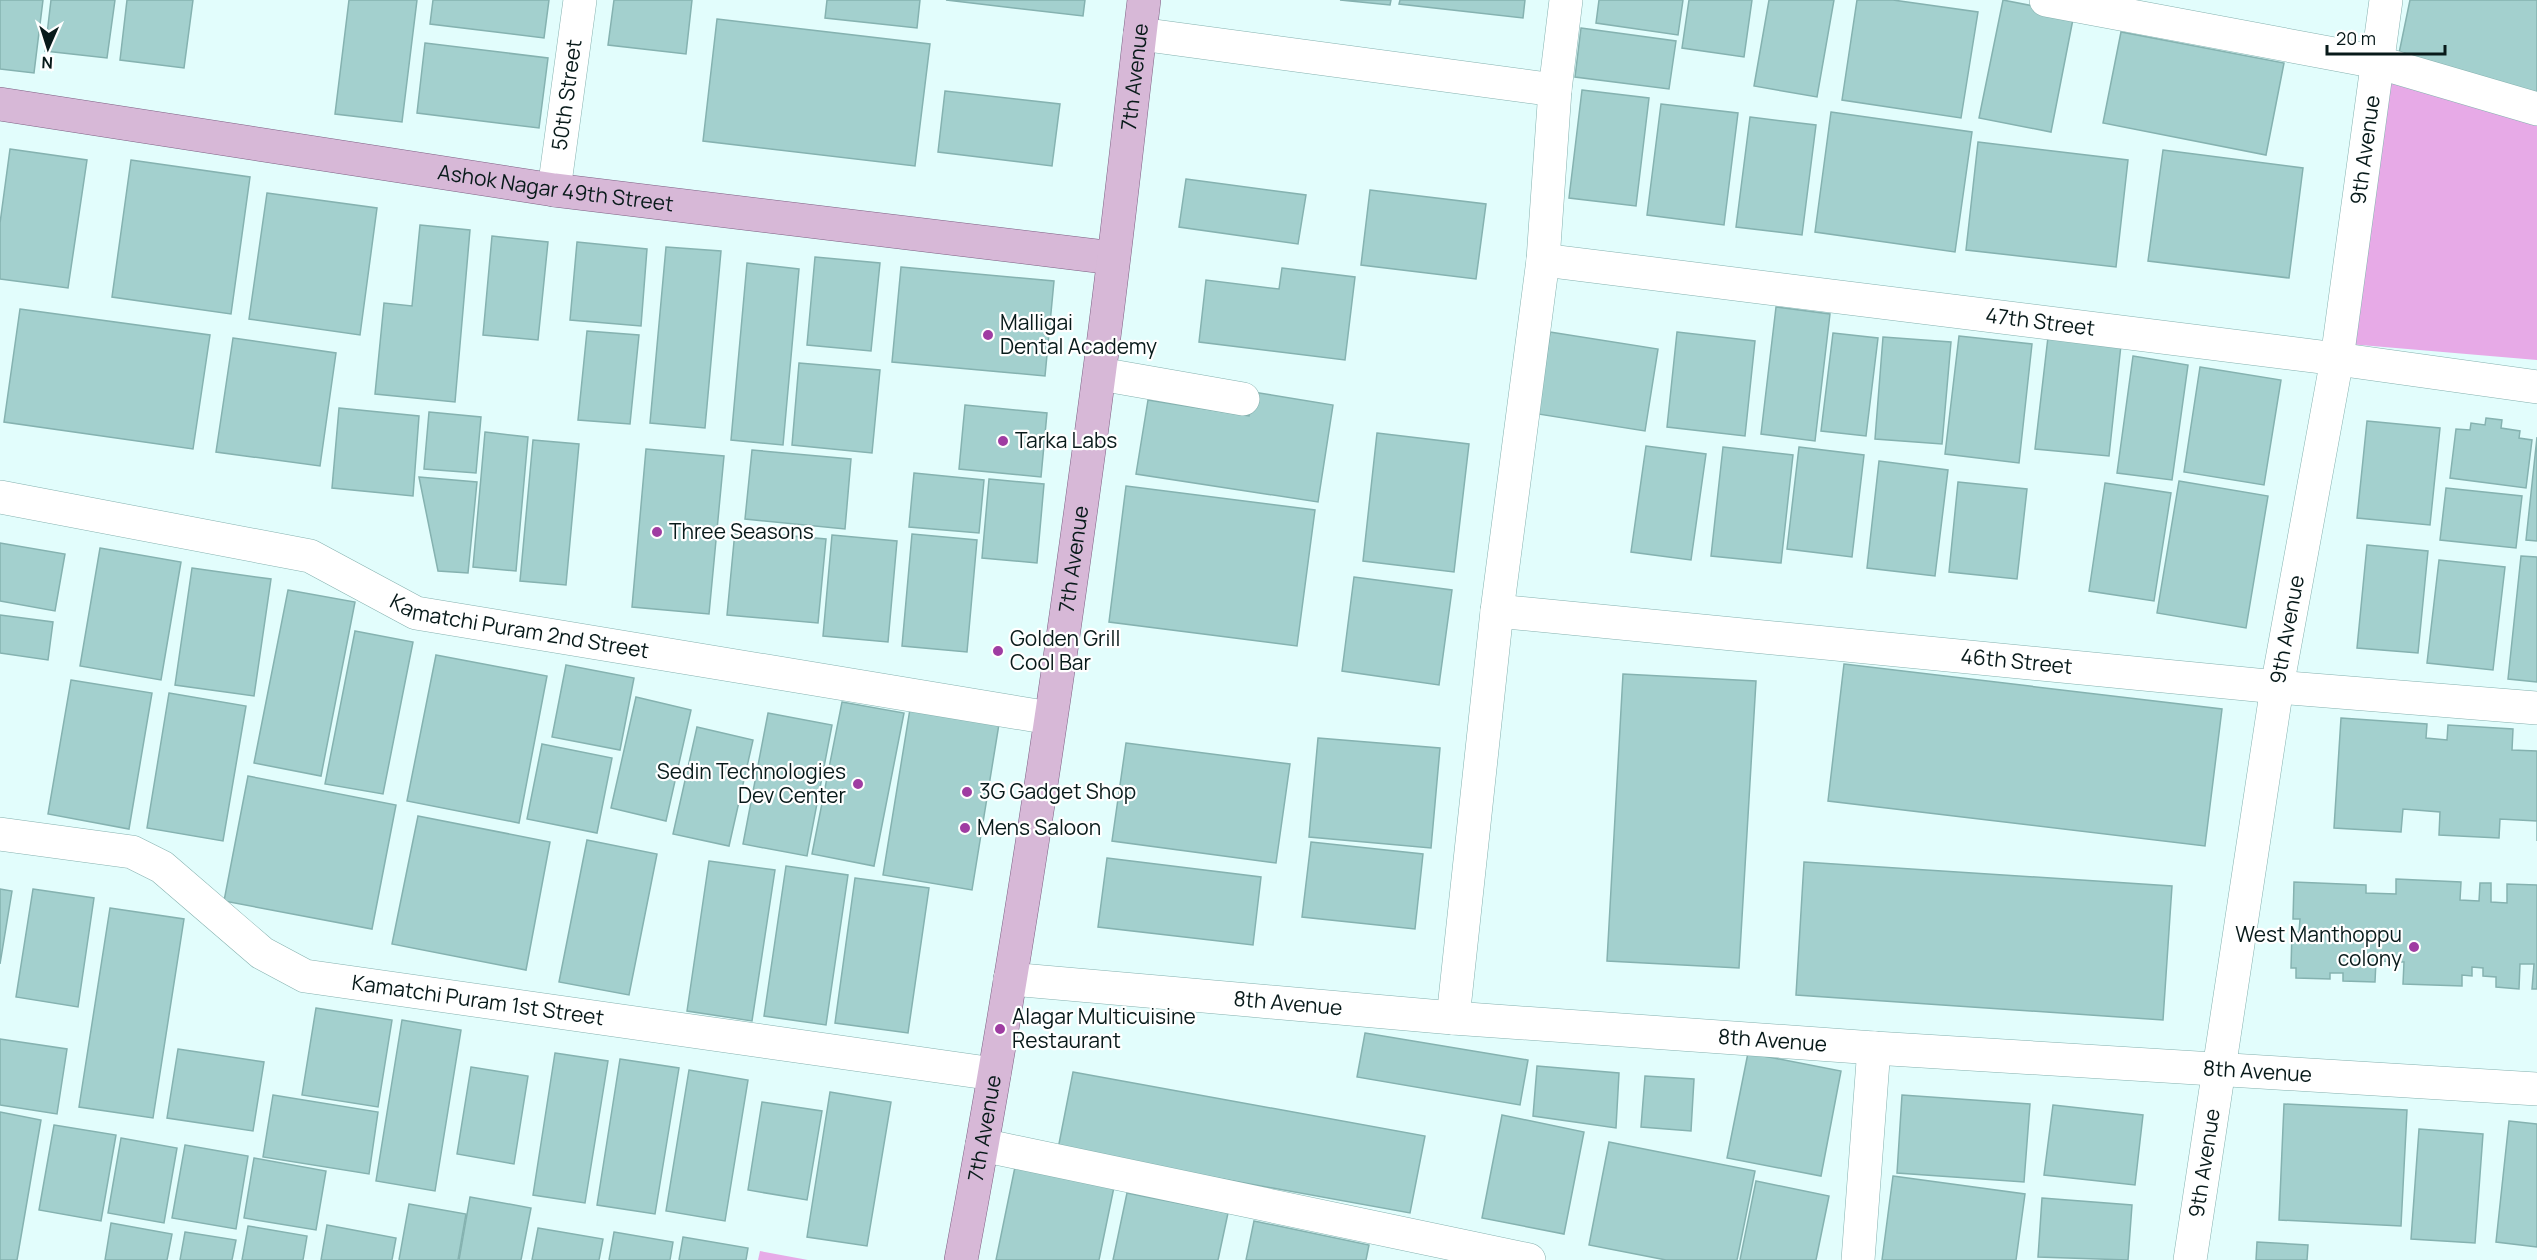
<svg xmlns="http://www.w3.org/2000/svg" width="2537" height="1260" font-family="Manrope,sans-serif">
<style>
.green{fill:#e7aae7}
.building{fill:#a3d0ce;stroke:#85b2b0;stroke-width:1.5}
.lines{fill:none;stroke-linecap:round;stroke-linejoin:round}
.minor-casing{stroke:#85b1af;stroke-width:34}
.major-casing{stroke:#7e6284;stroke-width:34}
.minor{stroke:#fff;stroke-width:33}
.major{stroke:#d7b8d7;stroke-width:33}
.poi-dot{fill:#9f3ca2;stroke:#fff;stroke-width:2}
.labels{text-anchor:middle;stroke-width:4.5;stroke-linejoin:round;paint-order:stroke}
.street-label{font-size:21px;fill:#081a1a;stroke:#fff}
.poi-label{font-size:21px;fill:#081a1a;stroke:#fff;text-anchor:start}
</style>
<rect width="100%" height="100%" fill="#e2fdfc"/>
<g class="green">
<path d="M2380 79 2537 111V360L2337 343Z"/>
<path d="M760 1251 808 1260H758Z"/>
</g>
<g class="building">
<path d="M0 0H43L34 73 0 69Z"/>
<path d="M51 0H115L107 58 45 51Z"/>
<path d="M127 0H193L184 68 120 60Z"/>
<path d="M349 0H417L402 122 335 114Z"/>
<path d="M433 0H549L544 38 430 24Z"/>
<path d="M614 0H692L686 54 608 45Z"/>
<path d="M827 0H920L917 28 825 18Z"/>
<path d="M946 0H1085L1083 16Z"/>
<path d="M1340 0H1391L1390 5Z"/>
<path d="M1400 0H1525L1523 18 1399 4Z"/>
<path d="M1599 0H1683L1678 35 1596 23Z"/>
<path d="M1689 0H1752L1744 57 1682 48Z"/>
<path d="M1769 0H1834L1817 97 1754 86Z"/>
<path d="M1857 0H1893L1978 12 1961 118 1842 100Z"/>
<path d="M2003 0 2074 14 2051 132 1979 118Z"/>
<path d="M2410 0H2537V92L2397 63Z"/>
<path d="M717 19 930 44 915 166 703 141Z"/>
<path d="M1581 28 1676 41 1669 89 1575 77Z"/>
<path d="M2121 32 2284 63 2266 155 2103 123Z"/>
<path d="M425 43 548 58 539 128 417 113Z"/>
<path d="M1582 90 1649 98 1636 206 1569 198Z"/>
<path d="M945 91 1060 104 1052 166 938 152Z"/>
<path d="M1661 104 1738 113 1724 225 1647 215Z"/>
<path d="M1831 112 1972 132 1955 252 1815 232Z"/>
<path d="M1750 117 1816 125 1802 235 1736 227Z"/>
<path d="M1978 142 2128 160 2116 267 1966 250Z"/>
<path d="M10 149 87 160 68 288 0 279V223Z"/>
<path d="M2163 150 2303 168 2289 278 2148 261Z"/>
<path d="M131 160 250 177 231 314 112 297Z"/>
<path d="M1186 179 1306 195 1298 244 1179 227Z"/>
<path d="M1370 190 1486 204 1476 279 1361 265Z"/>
<path d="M267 193 377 208 360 335 249 319Z"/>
<path d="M420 225 470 230 455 402 375 394 384 303 412 306Z"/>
<path d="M492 236 548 242 538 340 483 335Z"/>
<path d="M577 242 647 249 641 326 570 320Z"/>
<path d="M666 247 721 251 705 428 650 423Z"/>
<path d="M815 257 880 263 871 351 807 345Z"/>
<path d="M747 263 799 269 783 445 731 440Z"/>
<path d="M901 267 1054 281 1045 376 892 362Z"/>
<path d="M1282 268 1355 277 1345 360 1199 342 1206 280 1279 289Z"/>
<path d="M1776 307 1830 314 1815 441 1761 434Z"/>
<path d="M20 309 210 335 193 449 4 422Z"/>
<path d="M587 331 639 335 630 424 578 420Z"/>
<path d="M1550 332 1658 349 1645 431 1538 414Z"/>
<path d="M1677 332 1755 341 1745 436 1667 427Z"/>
<path d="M1833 333 1878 338 1866 436 1821 431Z"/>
<path d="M1959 336 2032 344 2019 463 1945 454Z"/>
<path d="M1883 337 1951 342 1942 444 1875 439Z"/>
<path d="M2048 337 2121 345 2109 456 2035 449Z"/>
<path d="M233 338 336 353 320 466 216 452Z"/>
<path d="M2133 356 2188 365 2172 480 2117 473Z"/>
<path d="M799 363 880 370 872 453 792 445Z"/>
<path d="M2200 367 2281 380 2264 485 2184 472Z"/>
<path d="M1253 392 1333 405 1318 502 1136 474 1148 400 1249 416Z"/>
<path d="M965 405 1047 413 1041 477 959 469Z"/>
<path d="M339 408 419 416 413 496 332 488Z"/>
<path d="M429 412 481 417 476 473 424 469Z"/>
<path d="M2486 418 2502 420 2501 428 2520 431 2519 438 2532 440 2526 488 2450 478 2456 429 2470 430 2471 423 2485 425Z"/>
<path d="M2367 421 2440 428 2430 525 2357 518Z"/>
<path d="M485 432 528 437 516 571 473 567Z"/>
<path d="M1377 433 1469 444 1454 572 1363 561Z"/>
<path d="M2537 437V541L2526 540Z"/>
<path d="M533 440 579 444 566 585 520 581Z"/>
<path d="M1646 446 1706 454 1691 560 1631 552Z"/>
<path d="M1723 447 1793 455 1781 563 1711 556Z"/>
<path d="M1799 447 1864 455 1852 557 1787 549Z"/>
<path d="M646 449 724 456 709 614 632 607Z"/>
<path d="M752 450 851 459 845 529 745 519Z"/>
<path d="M1879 461 1948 470 1935 576 1867 568Z"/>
<path d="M914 473 984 480 979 533 909 527Z"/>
<path d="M419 477 477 482 468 573 438 571Z"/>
<path d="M989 479 1044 484 1037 563 982 558Z"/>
<path d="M2179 481 2268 496 2246 628 2157 613Z"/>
<path d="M1958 482 2027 489 2017 579 1949 572Z"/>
<path d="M2105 483 2171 493 2154 601 2089 591Z"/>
<path d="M1126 486 1315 510 1297 646 1109 622Z"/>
<path d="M2446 488 2522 496 2516 548 2440 540Z"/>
<path d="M735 531 826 539 818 623 727 615Z"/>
<path d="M912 534 977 540 967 652 902 646Z"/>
<path d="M832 535 897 541 888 642 823 636Z"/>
<path d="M0 543 65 554 55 611 0 601Z"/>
<path d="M2367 545 2428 551 2418 653 2357 648Z"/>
<path d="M100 548 181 562 161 680 80 666Z"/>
<path d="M2521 556 2537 557V682L2508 679Z"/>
<path d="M2439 560 2505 567 2493 670 2427 663Z"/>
<path d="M192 568 271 579 254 696 175 685Z"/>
<path d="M1354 577 1452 590 1439 685 1342 671Z"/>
<path d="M288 590 355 602 321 776 254 763Z"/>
<path d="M0 615 53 622 48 660 0 653Z"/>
<path d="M355 631 413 642 383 794 325 784Z"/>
<path d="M436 655 547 676 519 823 407 801Z"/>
<path d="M1844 664 2222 709 2205 846 1828 801Z"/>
<path d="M566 665 634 678 620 750 552 737Z"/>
<path d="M1623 674 1756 681 1739 968 1607 961Z"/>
<path d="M71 680 152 693 129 829 48 814Z"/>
<path d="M169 693 246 706 223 841 147 828Z"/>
<path d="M636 697 691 710 666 821 611 808Z"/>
<path d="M842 702 904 713 874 866 812 854Z"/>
<path d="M910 709 999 724 972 890 883 875Z"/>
<path d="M768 713 832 725 807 856 743 844Z"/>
<path d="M2341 718 2427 724 2426 738 2447 740 2448 725 2513 729 2512 750 2537 751V841V821L2500 819 2499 838 2439 835 2440 812 2403 809 2401 832 2334 828Z"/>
<path d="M697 727 753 740 729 846 673 834Z"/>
<path d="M1318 738 1440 748 1431 848 1309 837Z"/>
<path d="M1126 743 1290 764 1276 863 1112 841Z"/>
<path d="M542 744 612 758 597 833 527 819Z"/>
<path d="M248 776 396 805 372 929 224 901Z"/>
<path d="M418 816 550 842 526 970 392 944Z"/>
<path d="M587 840 657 854 629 995 559 982Z"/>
<path d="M1311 842 1423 854 1415 929 1302 917Z"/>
<path d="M1107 858 1261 877 1253 945 1098 927Z"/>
<path d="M709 861 775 870 752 1021 687 1011Z"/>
<path d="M1804 862 2172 886 2163 1020 1796 995Z"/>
<path d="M786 866 848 875 826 1025 764 1016Z"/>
<path d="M855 878 929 888 908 1033 835 1023Z"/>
<path d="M2396 879 2461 882 2460 900 2479 901 2480 883H2491V902L2507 903V884L2537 885V989H2532L2534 964H2520L2519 989 2496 987V977L2483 976V968L2472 967V976L2462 975V986L2403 984 2404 962 2376 961 2375 982 2343 981V973H2330V979L2296 978V968H2291L2292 932H2299L2300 919H2293L2294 882 2366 885V893L2396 894Z"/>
<path d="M0 889 12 891 0 964Z"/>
<path d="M33 889 94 898 78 1007 16 997Z"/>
<path d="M110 908 184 919 153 1118 79 1107Z"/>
<path d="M316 1008 392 1020 378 1107 302 1095Z"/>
<path d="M402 1020 461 1030 435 1191 376 1181Z"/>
<path d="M1365 1033 1528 1060 1520 1105 1357 1077Z"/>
<path d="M0 1039 67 1049 57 1114 0 1105Z"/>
<path d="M178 1049 264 1062 253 1131 167 1118Z"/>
<path d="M555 1053 608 1061 585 1203 533 1195Z"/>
<path d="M1748 1053 1841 1071 1821 1176 1727 1158Z"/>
<path d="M620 1059 679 1068 655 1214 597 1205Z"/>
<path d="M1537 1066 1619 1073 1616 1128 1533 1116Z"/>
<path d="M471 1067 528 1076 514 1164 457 1154Z"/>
<path d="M689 1070 748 1080 725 1221 666 1211Z"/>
<path d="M1073 1072 1425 1136 1410 1213 1058 1149Z"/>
<path d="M1645 1076 1694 1079 1691 1131 1641 1127Z"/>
<path d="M830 1092 891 1102 867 1246 807 1237Z"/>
<path d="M273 1095 378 1112 369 1174 263 1157Z"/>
<path d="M1902 1095 2030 1104 2024 1182 1897 1173Z"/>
<path d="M762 1102 822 1111 807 1200 748 1190Z"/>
<path d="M2284 1104 2407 1110 2401 1226 2279 1220Z"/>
<path d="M2053 1105 2143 1115 2135 1185 2044 1175Z"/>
<path d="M0 1112 41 1120 17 1260H0Z"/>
<path d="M1502 1115 1584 1132 1564 1234 1482 1218Z"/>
<path d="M2509 1121 2537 1124V1247L2496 1242Z"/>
<path d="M54 1125 116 1135 101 1221 39 1210Z"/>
<path d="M2419 1129 2483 1134 2475 1243 2411 1239Z"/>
<path d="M121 1138 177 1148 164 1223 108 1213Z"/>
<path d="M1609 1142 1755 1171 1737 1260H1666L1589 1245Z"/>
<path d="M185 1145 248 1156 236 1229 172 1218Z"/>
<path d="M254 1158 326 1171 316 1230 244 1218Z"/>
<path d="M1015 1167 1114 1187 1099 1260H996Z"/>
<path d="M1893 1176 2025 1194 2016 1260H1882Z"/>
<path d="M1756 1181 1829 1196 1816 1260H1740Z"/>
<path d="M1127 1193 1228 1213 1218 1260H1113Z"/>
<path d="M470 1197 531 1208 521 1260H459Z"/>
<path d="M2042 1198 2132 1205 2128 1260 2038 1257Z"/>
<path d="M409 1204 466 1214 458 1260H399Z"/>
<path d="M1254 1221 1369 1245 1366 1260H1246Z"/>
<path d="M111 1223 172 1234 167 1260H105Z"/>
<path d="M327 1225 396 1238 392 1260H321Z"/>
<path d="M248 1226 307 1236 303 1260H242Z"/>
<path d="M538 1228 603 1239 599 1260H532Z"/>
<path d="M185 1232 236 1240 232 1260H180Z"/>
<path d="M614 1232 673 1242 670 1260H609Z"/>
<path d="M683 1237 748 1248 746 1260H679Z"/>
<path d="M2257 1242 2308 1245 2307 1260H2256Z"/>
</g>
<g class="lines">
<defs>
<g id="minor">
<path d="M2046 0 2377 62 2537 109"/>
<path d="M1140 34 1555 90"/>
<path id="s1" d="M554 190 580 0"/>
<path id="s2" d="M1543 260 2337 359 2537 387"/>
<path d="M1100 374 1243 399"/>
<path id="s3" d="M0 497 310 556 416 613 1050 718"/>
<path id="s4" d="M1497 611 2277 687 2537 708"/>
<path id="s5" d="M0 834 132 852 162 867 262 953 305 976 994 1074"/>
<path id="s6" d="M1010 979 1453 1018 1874 1048 2537 1089"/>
<path d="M1453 1018 1497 611 1543 260 1555 90 1566 0"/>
<path d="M982 1145 1529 1260"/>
<path d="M1858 1260 1874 1048"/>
<path id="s7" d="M2190 1260 2277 687 2337 359 2386 0"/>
</g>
<g id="major">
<path id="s8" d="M0 104 554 190 1113 258"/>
<path id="s9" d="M961 1260C1016 967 1060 671 1099 375 1116 250 1129 125 1144 0"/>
</g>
</defs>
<use href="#minor" class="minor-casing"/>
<use href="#major" class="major-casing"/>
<use href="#minor" class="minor"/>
<use href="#major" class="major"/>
</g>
<g class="poi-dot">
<circle cx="988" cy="335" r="6"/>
<circle cx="1003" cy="441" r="6"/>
<circle cx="657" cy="532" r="6"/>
<circle cx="998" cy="651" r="6"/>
<circle cx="858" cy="784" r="6"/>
<circle cx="967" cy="792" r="6"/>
<circle cx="965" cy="828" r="6"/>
<circle cx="2414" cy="947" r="6"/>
<circle cx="1000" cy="1029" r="6"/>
</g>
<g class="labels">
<g class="street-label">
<text dy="7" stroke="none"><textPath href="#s9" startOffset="1196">7th Avenue</textPath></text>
<text dy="7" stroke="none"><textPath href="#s1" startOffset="96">50th Street</textPath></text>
<text dy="7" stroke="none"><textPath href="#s7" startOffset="1124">9th Avenue</textPath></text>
<text dy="7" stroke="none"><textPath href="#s8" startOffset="562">Ashok Nagar 49th Street</textPath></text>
<text dy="7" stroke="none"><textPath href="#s2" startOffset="501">47th Street</textPath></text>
<text dy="7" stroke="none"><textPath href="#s9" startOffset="710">7th Avenue</textPath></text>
<text dy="7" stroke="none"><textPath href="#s3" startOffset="540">Kamatchi Puram 2nd Street</textPath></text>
<text dy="7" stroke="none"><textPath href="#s7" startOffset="638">9th Avenue</textPath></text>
<text dy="7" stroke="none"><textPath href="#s4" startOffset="522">46th Street</textPath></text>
<text dy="7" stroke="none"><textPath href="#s5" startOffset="522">Kamatchi Puram 1st Street</textPath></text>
<text dy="7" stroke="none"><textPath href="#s6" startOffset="279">8th Avenue</textPath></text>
<text dy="7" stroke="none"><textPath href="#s6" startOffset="765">8th Avenue</textPath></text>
<text dy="7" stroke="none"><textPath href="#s6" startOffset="1251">8th Avenue</textPath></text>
<text dy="7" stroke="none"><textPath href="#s9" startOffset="134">7th Avenue</textPath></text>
<text dy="7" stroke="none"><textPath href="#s7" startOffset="98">9th Avenue</textPath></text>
</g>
<g class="poi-label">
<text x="1000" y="330">Malligai<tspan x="1000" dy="24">Dental Academy</tspan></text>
<text x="1015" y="448">Tarka Labs</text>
<text x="669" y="539">Three Seasons</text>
<text x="1010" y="646">Golden Grill<tspan x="1010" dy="24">Cool Bar</tspan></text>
<text x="846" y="779" text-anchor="end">Sedin Technologies<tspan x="846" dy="24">Dev Center</tspan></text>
<text x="979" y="799">3G Gadget Shop</text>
<text x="977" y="835">Mens Saloon</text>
<text x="2402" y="942" text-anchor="end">West Manthoppu<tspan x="2402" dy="24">colony</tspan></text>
<text x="1012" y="1024">Alagar Multicuisine<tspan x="1012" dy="24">Restaurant</tspan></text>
</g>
</g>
<g transform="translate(48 48) rotate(183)" stroke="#ffffff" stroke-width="4.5" paint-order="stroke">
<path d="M0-4.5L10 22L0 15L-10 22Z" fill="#081a1a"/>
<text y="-9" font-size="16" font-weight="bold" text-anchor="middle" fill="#081a1a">N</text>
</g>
<path d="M2327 45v9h118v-9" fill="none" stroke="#081a1a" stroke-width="3"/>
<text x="2336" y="45" font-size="18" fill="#081a1a" stroke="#ffffff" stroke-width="4.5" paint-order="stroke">20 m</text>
</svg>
